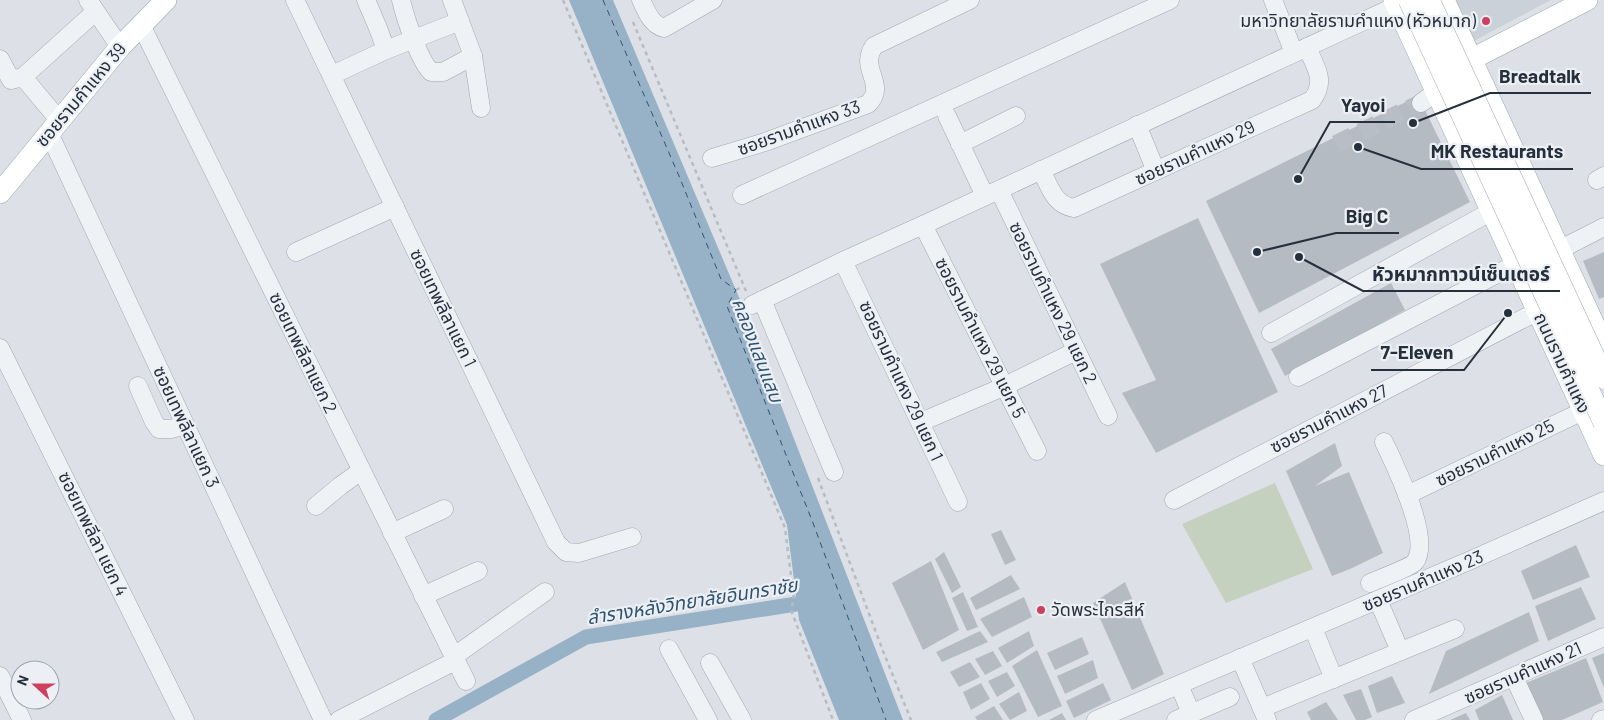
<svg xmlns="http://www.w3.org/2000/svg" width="1604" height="720" font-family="Barlow,'Noto Sans Thai',sans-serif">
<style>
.built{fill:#cbd1d9}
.green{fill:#c4d1be}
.water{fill:#97b2c7}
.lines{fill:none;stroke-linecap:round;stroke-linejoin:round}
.canal{stroke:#97b2c7;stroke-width:15}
.ferry{stroke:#315270;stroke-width:1;stroke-dasharray:6 5;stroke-linecap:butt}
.building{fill:#b4bbc3}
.minor-tunnel{stroke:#b8bec5;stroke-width:18;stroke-dasharray:18 9;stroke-linecap:butt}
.minor-casing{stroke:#a2a8b1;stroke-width:19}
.major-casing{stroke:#9ca7b2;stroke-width:22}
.path{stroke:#b7bcc1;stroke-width:2.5;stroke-dasharray:4 4;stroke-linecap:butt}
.minor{stroke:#eff2f5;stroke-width:18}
.major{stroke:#fff;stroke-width:21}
.major-bridge-casing{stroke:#9ca7b2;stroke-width:22;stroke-linecap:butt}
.major-bridge{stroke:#fff;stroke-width:21}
.poi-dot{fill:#cd4060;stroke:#ecf0f4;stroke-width:2}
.labels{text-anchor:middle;stroke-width:4.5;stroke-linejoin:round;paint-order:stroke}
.poi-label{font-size:18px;fill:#26303d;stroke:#ecf0f4;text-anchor:end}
.street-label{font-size:18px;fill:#26303d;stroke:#ecf0f4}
.water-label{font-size:19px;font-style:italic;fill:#315270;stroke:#ecf0f4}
.leader{fill:none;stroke:#26303d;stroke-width:2}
.callout-dot{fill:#26303d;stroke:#ecf0f4;stroke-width:2}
.callout-label{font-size:19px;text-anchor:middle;font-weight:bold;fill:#26303d;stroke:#ecf0f4;stroke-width:4.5;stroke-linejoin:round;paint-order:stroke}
</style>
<rect width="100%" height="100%" fill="#dde1e7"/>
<path class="built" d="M1451 0H1551L1470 43Z"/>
<path class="green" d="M1275 483 1313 569 1226 603 1182 524Z"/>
<path class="water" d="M569 0H613L741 302 903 720H839L799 620 787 525Z"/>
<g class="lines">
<path class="canal" d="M436 720 586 637 815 601"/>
<path class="ferry" d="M603 0 679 176 721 279 736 290 727 306 813 523 886 720"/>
</g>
<g class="building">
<path d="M1418 96 1470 202 1259 313 1206 201Z"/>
<path d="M1198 218 1278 392 1156 453 1122 393 1156 380 1100 264Z"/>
<path d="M1604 252V297L1599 299 1583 261Z"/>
<path d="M1391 283 1405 310 1285 376 1271 349Z"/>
<path d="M1335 443 1342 466 1315 486 1349 472 1383 553 1350 569 1332 576 1286 471Z"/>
<path d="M1001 530 1016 560 1005 565 991 534Z"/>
<path d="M1576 545 1590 577 1533 600 1521 571Z"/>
<path d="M944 552 961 587 952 593 935 559Z"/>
<path d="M931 561 959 630 923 650 892 583Z"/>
<path d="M1011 575 1020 589 976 610 970 598Z"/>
<path d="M1125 582 1164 674 1132 690 1093 603Z"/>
<path d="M1581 587 1596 619 1548 641 1535 606Z"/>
<path d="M963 592 978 627 967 631 952 598Z"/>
<path d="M1024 597 1032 617 992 637 980 619Z"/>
<path d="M1529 612 1539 641 1429 694 1446 651Z"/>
<path d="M980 631 988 642 942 662 936 652Z"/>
<path d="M1029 631 1034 646 1007 663 998 648Z"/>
<path d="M1082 637 1089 654 1055 670 1047 653Z"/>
<path d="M1037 650 1062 706 1038 717 1012 666Z"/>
<path d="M993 651 1002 666 985 675 975 659Z"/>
<path d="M1604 653V688L1592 658Z"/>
<path d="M1586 658 1603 702 1562 720H1543L1526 683Z"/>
<path d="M1093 660 1098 678 1065 694 1057 676Z"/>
<path d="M970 662 980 677 959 687 950 672Z"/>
<path d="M1007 672 1015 686 997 697 988 681Z"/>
<path d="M1392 676 1405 703 1377 713 1368 686Z"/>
<path d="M981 683 990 699 971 710 963 692Z"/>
<path d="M1103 683 1111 700 1074 718 1066 701Z"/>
<path d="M1361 689 1372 717 1365 720H1356L1343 695Z"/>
<path d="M1019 692 1027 711 1010 720 999 704Z"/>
<path d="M1502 695 1513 720H1479L1475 710Z"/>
<path d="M1326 702 1338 720H1311L1307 712Z"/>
<path d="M994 706 1003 720H977L975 717Z"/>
<path d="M1062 713 1066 720H1049Z"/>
<path d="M1466 713 1470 720H1450Z"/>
</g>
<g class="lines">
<path class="minor-tunnel" d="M1336 144 1421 103"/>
<defs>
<g id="minor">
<path d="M88 0 120 47"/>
<path d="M295 0 556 542 566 552 579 553 632 537"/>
<path d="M401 0C405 17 419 60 431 72H443L473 56"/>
<path d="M452 0 473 56 481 108"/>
<path d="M641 0C646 10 651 25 664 28L713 0"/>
<path d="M1273 0 1294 53"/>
<path d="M141 25 466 681"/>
<path d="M386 50 460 21"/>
<path d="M0 59 11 80 23 77 59 120"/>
<path d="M332 75 386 50 378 28 366 0"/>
<path d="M23 77 95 12"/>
<path d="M1421 103 1436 92"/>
<path d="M947 116 985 196"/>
<path d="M1137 125 1156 171"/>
<path d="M49 133 323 720"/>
<path d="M960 144 1016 116"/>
<path d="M712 158 765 142 868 104C888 84 858 69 874 46L970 0"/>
<path d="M1041 170C1050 187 1054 205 1074 208L1312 100C1327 80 1315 67 1307 47"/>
<path d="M1597 180 1604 176"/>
<path d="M999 190 1108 416"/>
<path d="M742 195 1170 0"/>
<path d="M923 225 1037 451"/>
<path d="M1559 250 1604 227"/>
<path d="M296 252 395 207"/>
<path d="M843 261 958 502"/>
<path d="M762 300 834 472"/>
<path d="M752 305 843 261 923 225 1396 6"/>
<path d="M1271 333 1492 211"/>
<path d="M0 348 185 720"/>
<path d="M1298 377 1516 264"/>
<path d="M138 386 154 422 159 429H171L185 425"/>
<path d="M921 422 1003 387 1076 351"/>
<path d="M1407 495 1583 411"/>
<path d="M1174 500 1538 311"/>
<path d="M316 506 340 486 361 471"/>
<path d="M392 533 444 509"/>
<path d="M1370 583C1379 579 1411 567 1415 562 1432 538 1395 466 1384 442"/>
<path d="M423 596 478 571"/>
<path d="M1378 600 1400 651"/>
<path d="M1313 628 1334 679"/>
<path d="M669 649 708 720"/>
<path d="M453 657 545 592"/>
<path d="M1240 658 1267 720"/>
<path d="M710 663 742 720"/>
<path d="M0 676 22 720"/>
<path d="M1514 677 1534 720"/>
<path d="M1179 685 1191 713"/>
<path d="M1262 708 1455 629"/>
<path d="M339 720 455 661"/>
<path d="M1096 720 1471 560 1604 501"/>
<path d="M1176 720 1230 697"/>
<path d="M1414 720 1604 637"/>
<path d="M1601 720 1604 719"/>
</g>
<g id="major">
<path d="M1394 0 1604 455"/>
<path d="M1444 0 1604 346"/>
<path d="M1462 68 1472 59 1587 0"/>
<path d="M0 193 120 47 166 0"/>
</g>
</defs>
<use href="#minor" class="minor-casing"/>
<use href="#major" class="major-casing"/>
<g class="path">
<path d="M563 0 785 528 794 599 791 610 833 720"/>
<path d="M633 22 746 291"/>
<path d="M736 290 743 286"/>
<path d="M818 478 883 651 911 720"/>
</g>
<use href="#minor" class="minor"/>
<use href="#major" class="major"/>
<defs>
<g id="major-bridge">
<path d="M1409 0 1604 423"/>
<path d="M1429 0 1604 378"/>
</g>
</defs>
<use href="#major-bridge" class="major-bridge-casing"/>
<use href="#major-bridge" class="major-bridge"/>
</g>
<g class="poi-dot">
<circle cx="1486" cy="21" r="5"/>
<circle cx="1041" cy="610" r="5"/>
</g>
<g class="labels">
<g class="poi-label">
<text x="1476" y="27">มหาวิทยาลัยรามคำแหง (หัวหมาก)</text>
<text x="1051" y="616" text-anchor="start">วัดพระไกรสีห์</text>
</g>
<g class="street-label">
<text transform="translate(81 95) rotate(-50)" y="6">ซอยรามคำแหง 39</text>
<text transform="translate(799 128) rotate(-20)" y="6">ซอยรามคำแหง 33</text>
<text transform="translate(1195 153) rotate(-25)" y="6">ซอยรามคำแหง 29</text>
<text transform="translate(1053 303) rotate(64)" y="6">ซอยรามคำแหง 29 แยก 2</text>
<text transform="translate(443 308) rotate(64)" y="6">ซอยเทพลีลาแยก 1</text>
<text transform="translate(980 338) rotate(63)" y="6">ซอยรามคำแหง 29 แยก 5</text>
<text transform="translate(303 353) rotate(64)" y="6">ซอยเทพลีลาแยก 2</text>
<text transform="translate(1562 363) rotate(65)" y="6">ถนนรามคำแหง</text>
<text transform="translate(901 381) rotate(65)" y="6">ซอยรามคำแหง 29 แยก 1</text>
<text transform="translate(1329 419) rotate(-27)" y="6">ซอยรามคำแหง 27</text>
<text transform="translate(186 427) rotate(65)" y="6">ซอยเทพลีลาแยก 3</text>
<text transform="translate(1495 453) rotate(-26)" y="6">ซอยรามคำแหง 25</text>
<text transform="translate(93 534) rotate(64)" y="6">ซอยเทพลีลา แยก 4</text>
<text transform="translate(1423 581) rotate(-23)" y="6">ซอยรามคำแหง 23</text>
<text transform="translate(1523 673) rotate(-24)" y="6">ซอยรามคำแหง 21</text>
</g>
<g class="water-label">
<text transform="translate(758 350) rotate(69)" y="7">คลองแสนแสบ</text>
<text transform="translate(692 601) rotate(-9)" y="7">ลำรางหลังวิทยาลัยอินทราชัย</text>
</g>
</g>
<path class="leader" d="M1413 123L1490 93H1591M1298 179L1330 122H1395M1358 147L1421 169H1573M1257 252L1336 233H1399M1299 257L1363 291H1560M1508 313L1464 370H1371"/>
<g class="callout-dot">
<circle cx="1413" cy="123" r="5"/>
<circle cx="1298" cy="179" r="5"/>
<circle cx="1358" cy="147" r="5"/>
<circle cx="1257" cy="252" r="5"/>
<circle cx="1299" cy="257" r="5"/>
<circle cx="1508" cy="313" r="5"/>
</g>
<g class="callout-label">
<text x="1540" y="83">Breadtalk</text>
<text x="1363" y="112">Yayoi</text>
<text x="1497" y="158">MK Restaurants</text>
<text x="1367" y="223">Big C</text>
<text x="1461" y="281">หัวหมากทาวน์เซ็นเตอร์</text>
<text x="1417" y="359">7-Eleven</text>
</g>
<g transform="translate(35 685) rotate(291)"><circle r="24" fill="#ecf0f4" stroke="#9da3ab"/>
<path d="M0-4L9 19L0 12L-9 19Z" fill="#cd4060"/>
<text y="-8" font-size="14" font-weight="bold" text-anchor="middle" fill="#26303d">N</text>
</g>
</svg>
